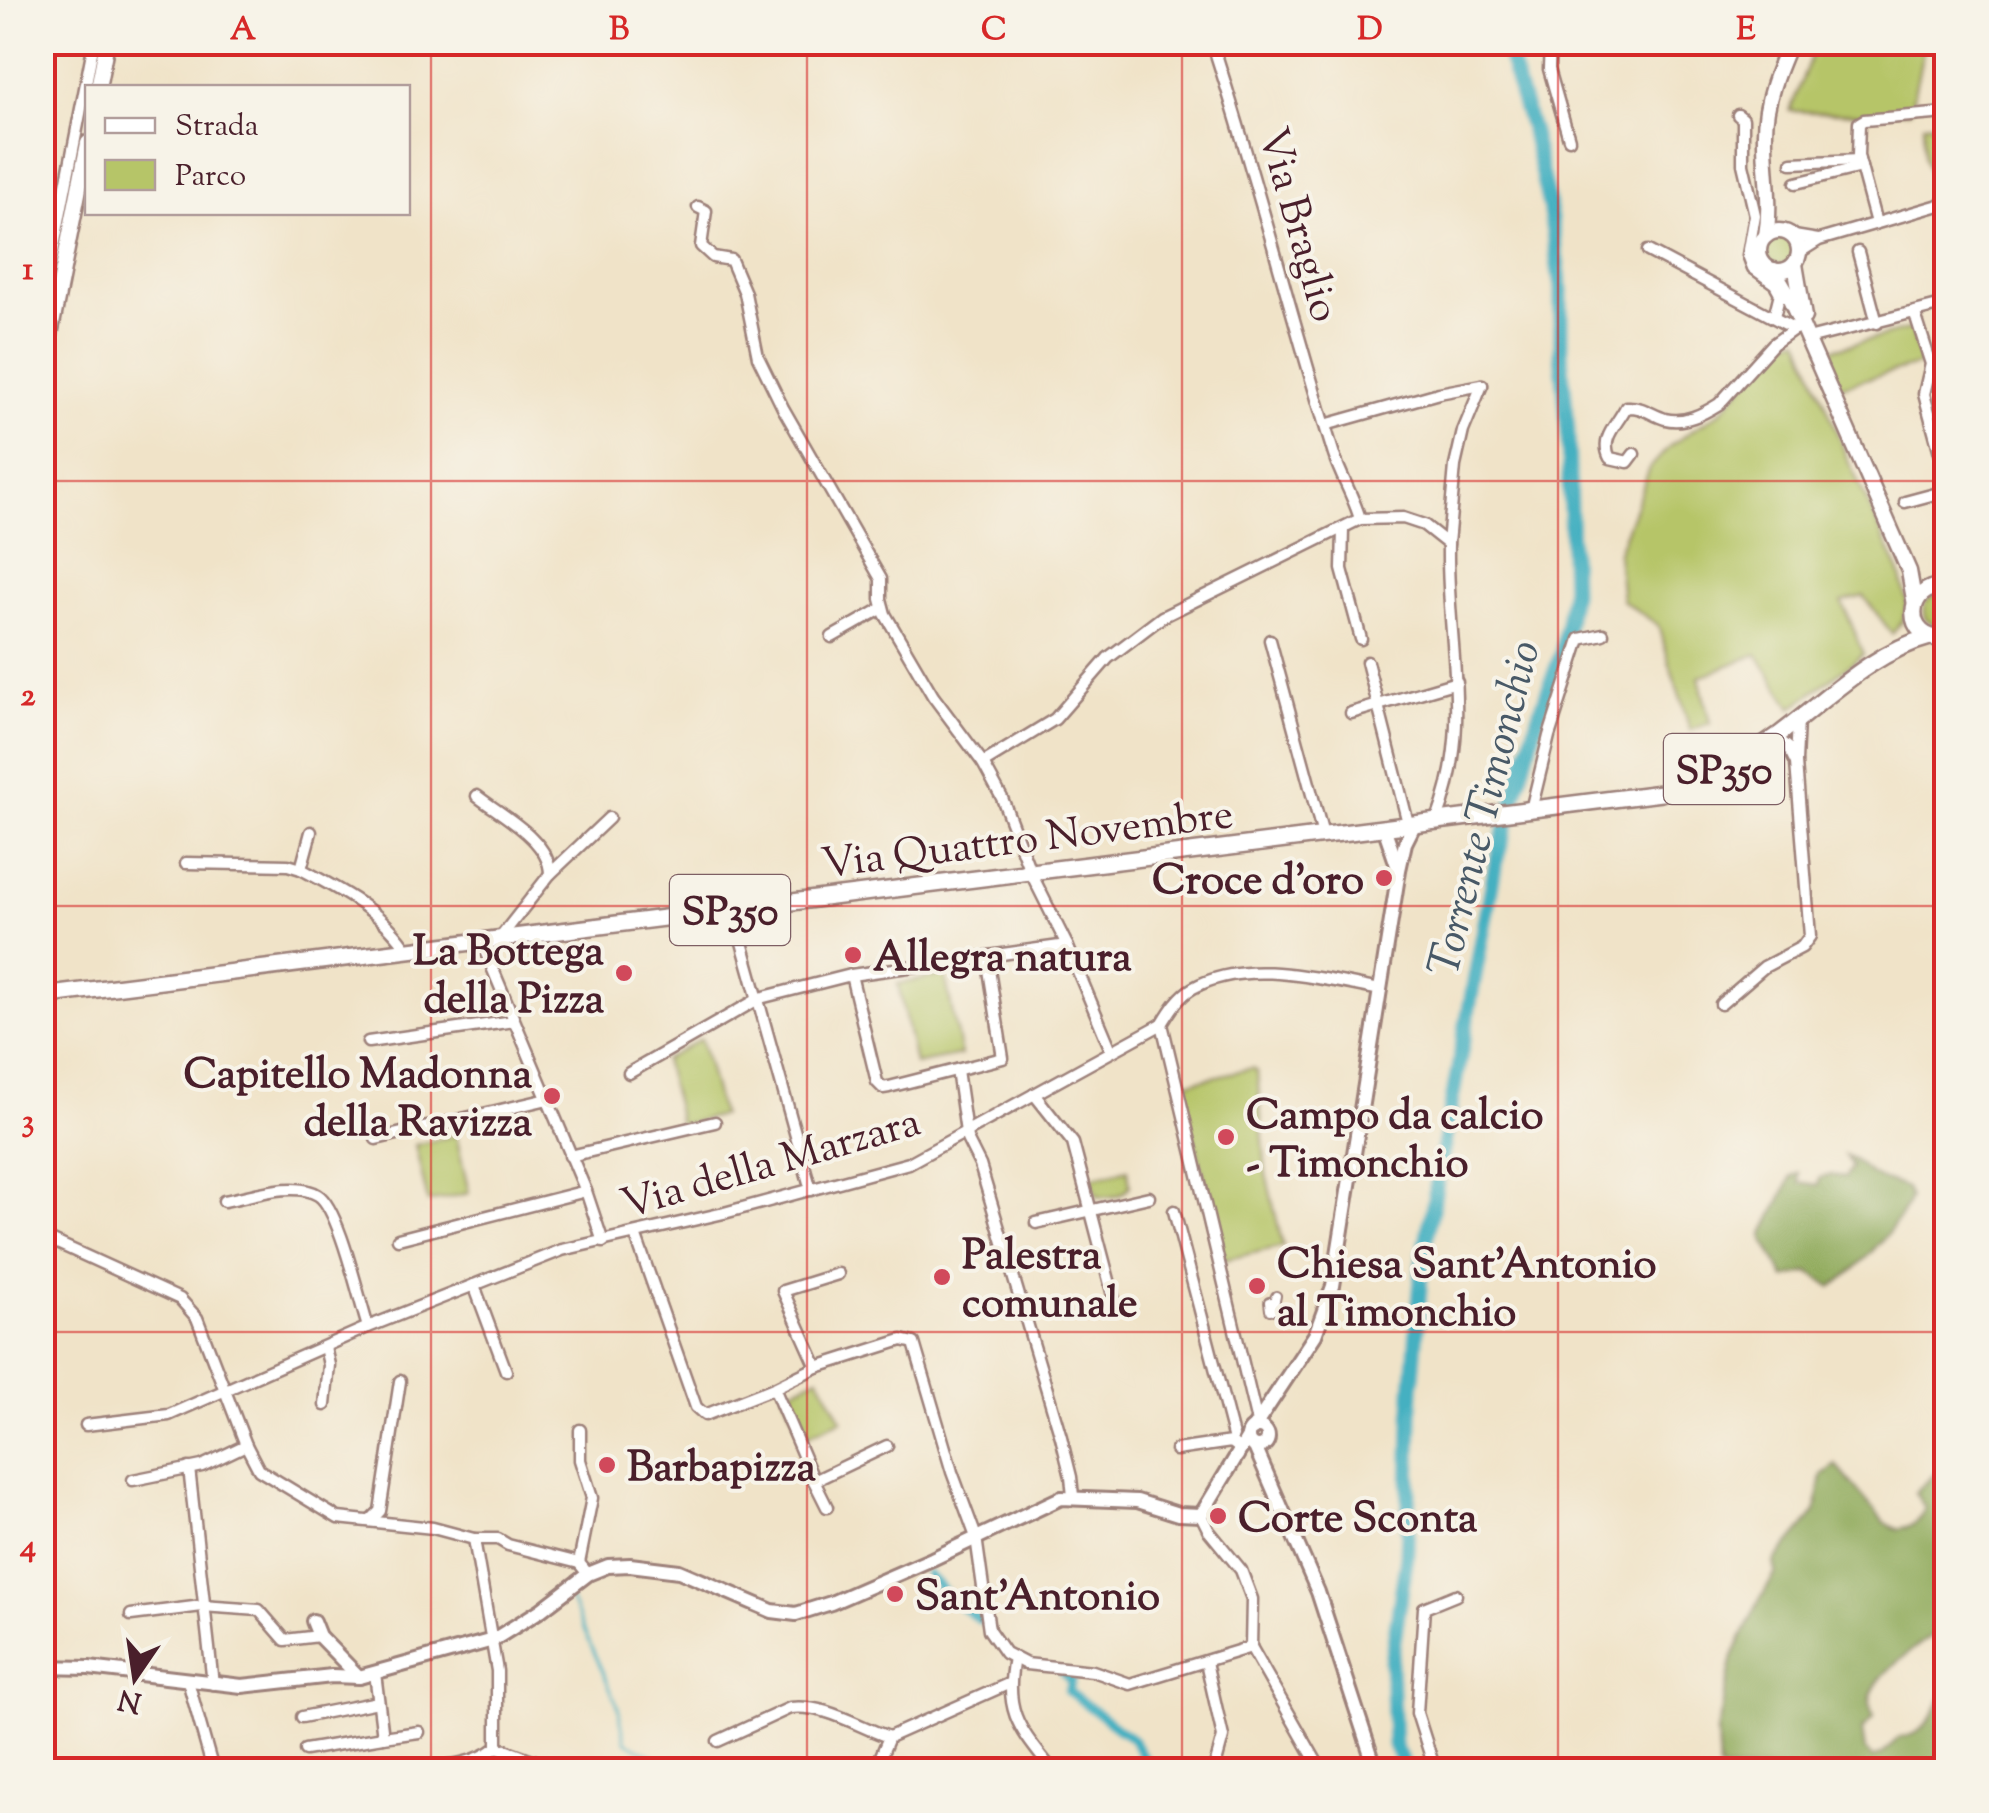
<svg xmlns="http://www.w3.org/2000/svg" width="1989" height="1813" font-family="'Sorts Mill Goudy',serif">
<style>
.green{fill:#b6c568;stroke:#80724a;stroke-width:2.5}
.forest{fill:#90aa5c;stroke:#6d6444;stroke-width:2.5}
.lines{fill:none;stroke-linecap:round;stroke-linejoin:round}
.stream{stroke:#44b0c1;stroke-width:2.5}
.canal{stroke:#44b0c1;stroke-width:9}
.river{stroke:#44b0c1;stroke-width:15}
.pedestrian-casing{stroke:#9d817a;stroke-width:12}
.minor-casing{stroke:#9d817a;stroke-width:15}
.tertiary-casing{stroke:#9d817a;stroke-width:18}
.secondary-casing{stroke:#9d817a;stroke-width:19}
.primary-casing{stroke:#9d817a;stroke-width:20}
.pedestrian{stroke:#fff;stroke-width:8}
.minor{stroke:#fff;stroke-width:10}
.tertiary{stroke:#fff;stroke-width:12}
.secondary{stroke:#fff;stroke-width:14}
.primary{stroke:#fff;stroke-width:15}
.grid{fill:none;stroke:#d62828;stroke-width:2.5;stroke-opacity:0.55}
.poi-dot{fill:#d1495b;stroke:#f7f3e8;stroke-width:4}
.labels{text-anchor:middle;stroke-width:8;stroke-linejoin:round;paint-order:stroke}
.shield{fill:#f7f3e8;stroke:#7e5f64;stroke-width:2.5}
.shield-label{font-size:40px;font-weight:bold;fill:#4a1f2b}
.street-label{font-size:42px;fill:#4a1f2b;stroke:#f7f3e8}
.poi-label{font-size:42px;font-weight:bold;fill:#4a1f2b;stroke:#f7f3e8;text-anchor:start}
.water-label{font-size:45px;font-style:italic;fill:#485967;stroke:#f7f3e8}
.neatline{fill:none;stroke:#d62828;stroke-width:4}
.grid-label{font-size:32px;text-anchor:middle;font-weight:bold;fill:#d62828}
</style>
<rect width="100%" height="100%" fill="#f7f3e8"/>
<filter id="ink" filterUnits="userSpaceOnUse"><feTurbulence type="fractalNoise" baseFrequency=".01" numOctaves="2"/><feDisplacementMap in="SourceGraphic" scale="20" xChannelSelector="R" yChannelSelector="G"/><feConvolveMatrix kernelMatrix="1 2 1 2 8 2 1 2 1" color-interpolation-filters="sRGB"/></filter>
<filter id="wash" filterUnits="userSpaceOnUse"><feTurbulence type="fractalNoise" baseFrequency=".0048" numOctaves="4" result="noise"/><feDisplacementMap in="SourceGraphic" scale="40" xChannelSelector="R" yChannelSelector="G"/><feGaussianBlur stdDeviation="2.25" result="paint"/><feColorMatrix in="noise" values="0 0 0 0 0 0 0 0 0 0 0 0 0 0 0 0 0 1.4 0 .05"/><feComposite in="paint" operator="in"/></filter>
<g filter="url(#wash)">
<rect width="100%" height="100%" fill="#f0e3c8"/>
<g class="green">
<path d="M1816 43H1925L1910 111 1858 114 1790 111Z"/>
<path d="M1933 123 1937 166 1946 178V198L1938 200 1924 158 1923 124Z"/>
<circle cx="1780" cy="251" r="14"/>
<path d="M1911 329 1921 364 1837 387 1825 351Z"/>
<path d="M1800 338 1847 458 1900 573 1907 601 1903 621 1892 634 1864 596 1842 602 1864 654 1792 708 1757 654 1699 677 1710 723 1690 730 1658 625 1622 600 1617 554 1650 468 1671 445 1720 412 1775 351 1786 341Z"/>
<path d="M1940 593 1946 595V627L1939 628 1925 619C1920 604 1927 598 1940 593Z"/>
<path d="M945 975 961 1055 915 1064 898 984Z"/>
<path d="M701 1039 721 1115 680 1125 664 1060Z"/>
<path d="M1253 1068 1257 1071 1266 1174 1283 1246 1224 1260 1181 1084Z"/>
<path d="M456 1135 469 1193 428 1202 415 1145Z"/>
<path d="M1128 1169 1130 1186C1122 1197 1110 1199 1097 1196L1091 1178Z"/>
<path d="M819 1377 842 1420 803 1437 784 1393Z"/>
</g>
<g class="forest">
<path d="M1845 1155C1860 1162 1862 1169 1873 1175 1883 1181 1895 1183 1906 1188L1910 1198C1897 1228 1859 1268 1832 1287L1809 1272 1785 1278 1764 1239V1233L1792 1176 1799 1173V1182L1818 1185 1820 1178 1831 1175 1845 1177 1852 1167Z"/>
<path d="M1946 1463V1626C1925 1641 1852 1684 1874 1716L1862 1730 1865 1750 1873 1759 1883 1754 1899 1737C1928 1736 1933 1712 1946 1691V1755L1919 1770H1719L1717 1732 1733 1656 1759 1601 1776 1573 1774 1562 1816 1512 1822 1475 1836 1465 1884 1522 1897 1529C1911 1526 1922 1523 1925 1508L1915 1493Z"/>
</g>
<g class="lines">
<path class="stream" d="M569 1597 618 1706 625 1741 680 1770"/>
<g class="canal">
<path d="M928 1575 945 1592"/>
<path d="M952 1599 979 1620"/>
<path d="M1063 1673 1071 1680 1068 1691 1132 1739 1152 1770"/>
</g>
<path class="river" d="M1406 1770 1394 1745 1391 1661 1407 1556 1412 1392 1422 1264 1496 862 1538 717 1562 652 1572 592 1568 431 1561 352V288L1549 206 1532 132 1504 42"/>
</g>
</g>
<g filter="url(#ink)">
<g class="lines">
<defs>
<path id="pedestrian" d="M1269 1302 1270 1310 1276 1296 1273 1310"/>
<g id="minor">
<path d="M1212 42C1257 179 1291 318 1334 455 1341 477 1354 497 1360 519"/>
<path d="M1550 42 1549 69 1569 139"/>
<path d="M1738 115 1743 119V164L1755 215 1748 255 1753 268 1775 284 1780 293 1774 317"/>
<path d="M1792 163 1859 160"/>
<path d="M1796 183 1861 167"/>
<path d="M698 207 706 211 701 246 713 257 731 260 745 293 758 357 783 408 881 579V599L885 614 933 696 983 763 1002 798 1030 871 1067 945 1111 1050"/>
<path d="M1876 223 1858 156 1859 123 1864 120 1946 113"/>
<path d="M1794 236 1818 240"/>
<path d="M1648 251 1795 329"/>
<path d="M1800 252 1819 240 1946 203"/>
<path d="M1858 252 1877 323"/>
<path d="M42 308 94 42"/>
<path d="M1915 314 1931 364 1924 394 1946 475"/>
<path d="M1808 339 1946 304"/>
<path d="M1325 425 1439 393 1482 385"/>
<path d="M1634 454 1628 462 1610 458C1599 438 1618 424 1626 407 1642 406 1650 414 1665 419 1684 424 1703 414 1719 404L1773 344 1794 329"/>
<path d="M1905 502 1946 491"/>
<path d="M1343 529 1342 569 1361 639"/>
<path d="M1448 544 1455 466 1463 431 1482 385"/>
<path d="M832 637 883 608"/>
<path d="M1270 640 1323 835"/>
<path d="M1367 662 1408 823"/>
<path d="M1351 713 1457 682"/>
<path d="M1796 762 1798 720"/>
<path d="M983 763 1055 719 1108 658 1162 617 1360 519 1403 518 1424 525 1448 544C1446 642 1474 724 1437 820"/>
<path d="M477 796C501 815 550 840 550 874"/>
<path d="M1531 810 1549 736 1580 639 1603 634"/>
<path d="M311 832 301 869C340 890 384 912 408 951"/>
<path d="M186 863 288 865 301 869"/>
<path d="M733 910 811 1190"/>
<path d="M500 938 550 874 609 818"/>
<path d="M481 941 586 1191 603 1242"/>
<path d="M851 975 877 1082 883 1088 889 1087 1003 1058 987 957"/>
<path d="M1721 1004 1764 967 1802 947 1810 936 1796 763 1788 747 1776 737"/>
<path d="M1162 1024 1257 1422"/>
<path d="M1162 1024C1170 1011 1179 996 1193 988 1247 957 1324 980 1381 990"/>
<path d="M368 1042 514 1021"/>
<path d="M957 1070 967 1139 980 1165 1061 1437 1071 1477 1073 1496"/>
<path d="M629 1073 760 998 851 975 1067 945"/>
<path d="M1034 1094 1073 1143 1116 1307"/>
<path d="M376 1139 548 1099"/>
<path d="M570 1156 715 1122"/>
<path d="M224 1201C249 1197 294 1180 318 1195 339 1208 359 1300 368 1327"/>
<path d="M1174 1211 1233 1436"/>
<path d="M1036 1223 1149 1197"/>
<path d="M635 1234 696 1407 705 1415 774 1388 817 1367 902 1340 914 1343 952 1472 976 1537 989 1630 1005 1653 1026 1664 1093 1671 1130 1684 1251 1647"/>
<path d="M42 1236 180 1299 197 1318 246 1445 259 1470 338 1518 433 1528 474 1539H498L508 1545 579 1563 588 1574"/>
<path d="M398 1239 586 1191"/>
<path d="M474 1285 506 1371"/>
<path d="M817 1367 783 1291 838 1274"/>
<path d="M774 1388 814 1481 887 1446"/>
<path d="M325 1405 329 1365 325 1347"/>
<path d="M86 1425 169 1415 368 1327 562 1250 724 1213 909 1163 1162 1024"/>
<path d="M1176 1450 1231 1442 1238 1447V1456"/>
<path d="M189 1468 213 1684"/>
<path d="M133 1480 202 1466 246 1445"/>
<path d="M814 1481 827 1507"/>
<path d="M1201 1515 1209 1531 1241 1570 1252 1599 1251 1647 1321 1770"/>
<path d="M370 1521 380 1511 400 1381"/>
<path d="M579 1563 592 1498 580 1460V1430"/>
<path d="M131 1615 202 1606 259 1610 285 1640 319 1636"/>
<path d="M1014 1658C1003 1713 1021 1730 1052 1770"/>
<path d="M1206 1662 1223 1737 1214 1770"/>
<path d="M188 1681 213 1770"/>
<path d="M302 1717 378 1702"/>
<path d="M383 1737 419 1732"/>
<path d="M718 1741 790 1708C826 1704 856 1726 889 1737"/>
<path d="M497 1747 560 1770"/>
<path d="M305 1750 383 1737 375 1673"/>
<path d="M1513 1768V1770"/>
<path d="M405 1770C435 1766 473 1767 497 1747V1671L474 1539"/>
<path d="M875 1770 889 1737 1008 1684"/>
<path d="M1435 1770 1417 1713 1424 1608 1456 1595"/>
</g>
<g id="tertiary">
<path d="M1384 827 1398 868"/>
<circle cx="1258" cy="1437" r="10"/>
<path d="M1253 1429 1315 1335 1333 1286 1399 870 1405 843 1415 823"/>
<path d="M1255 1447 1318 1592 1376 1770"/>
<path d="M313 1621 319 1636 359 1677"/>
<path d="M42 1667 89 1668 242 1686 332 1676 359 1677 493 1640 541 1610 588 1574 608 1566 630 1565 679 1571 772 1611 796 1614 831 1603 932 1559 1061 1498 1137 1501 1178 1514 1201 1515 1248 1437"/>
</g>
<g id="secondary">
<path d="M98 88 107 42"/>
<circle cx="1779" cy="251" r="20"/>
<path d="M1766 236C1772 201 1764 168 1765 133 1765 101 1777 72 1790 42"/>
<path d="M1795 264 1804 317"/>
<path d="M1774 270 1787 292 1909 571 1915 605"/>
<path d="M42 375 88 143"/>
</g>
<g id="primary">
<path d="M1946 587C1903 583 1903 643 1946 638"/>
<path d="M42 996 1661 793C1706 779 1742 762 1780 734 1827 699 1872 652 1930 637"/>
</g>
</defs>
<use href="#pedestrian" class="pedestrian-casing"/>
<use href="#minor" class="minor-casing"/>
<use href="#tertiary" class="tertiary-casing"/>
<use href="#secondary" class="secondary-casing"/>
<use href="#primary" class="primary-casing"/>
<use href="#pedestrian" class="pedestrian"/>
<use href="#minor" class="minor"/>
<use href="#tertiary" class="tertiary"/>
<use href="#secondary" class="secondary"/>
<use href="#primary" class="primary"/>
</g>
</g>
<path class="grid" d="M431 42V1770M807 42V1770M1182 42V1770M1558 42V1770M42 481H1946M42 906H1946M42 1332H1946"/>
<g class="poi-dot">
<circle cx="1384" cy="878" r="10"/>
<circle cx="853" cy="955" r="10"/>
<circle cx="624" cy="973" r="10"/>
<circle cx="552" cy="1096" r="10"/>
<circle cx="1226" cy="1137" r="10"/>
<circle cx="942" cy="1277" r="10"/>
<circle cx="1257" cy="1286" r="10"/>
<circle cx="607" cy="1465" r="10"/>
<circle cx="1218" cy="1516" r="10"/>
<circle cx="895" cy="1594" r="10"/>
</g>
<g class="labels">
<g class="shield">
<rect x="1664" y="734" width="120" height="70" rx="8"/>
<rect x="670" y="875" width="120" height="70" rx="8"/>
</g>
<g class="shield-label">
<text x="1724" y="783">SP350</text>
<text x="730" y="924">SP350</text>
</g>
<g class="street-label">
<text transform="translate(1301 224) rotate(74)" y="15">Via Braglio</text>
<text transform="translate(1027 837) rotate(-7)" y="15">Via Quattro Novembre</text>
<text transform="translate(770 1161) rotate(-16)" y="15">Via della Marzara</text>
</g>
<g class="poi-label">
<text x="1364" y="893" text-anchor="end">Croce d'oro</text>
<text x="604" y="964" text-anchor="end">La Bottega<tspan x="604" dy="48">della Pizza</tspan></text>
<text x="873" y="970">Allegra natura</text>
<text x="532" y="1087" text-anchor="end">Capitello Madonna<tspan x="532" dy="48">della Ravizza</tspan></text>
<text x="1246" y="1128">Campo da calcio<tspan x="1246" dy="48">- Timonchio</tspan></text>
<text x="962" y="1268">Palestra<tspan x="962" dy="48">comunale</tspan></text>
<text x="1277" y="1277">Chiesa Sant'Antonio<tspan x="1277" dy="48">al Timonchio</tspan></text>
<text x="627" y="1480">Barbapizza</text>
<text x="1238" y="1531">Corte Sconta</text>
<text x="915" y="1609">Sant'Antonio</text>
</g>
<g class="water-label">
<text transform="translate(1482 808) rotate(-76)" y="16">Torrente Timonchio</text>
</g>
</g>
<rect width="1989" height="1813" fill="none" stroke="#f7f3e8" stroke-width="110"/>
<rect x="85" y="85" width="325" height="130" fill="#f7f3e8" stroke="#b29e9c" stroke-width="2.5"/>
<rect x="105" y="118" width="50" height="15" fill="#ffffff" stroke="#b29e9c" stroke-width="2.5"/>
<text x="175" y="135" font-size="30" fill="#4a1f2b">Strada</text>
<rect x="105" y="160" width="50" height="30" fill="#b6c568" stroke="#b29e9c" stroke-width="2.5"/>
<text x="175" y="185" font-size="30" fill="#4a1f2b">Parco</text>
<g transform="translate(135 1678) rotate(193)" stroke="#f7f3e8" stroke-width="8" paint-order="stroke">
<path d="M0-8L18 38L0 25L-18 38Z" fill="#4a1f2b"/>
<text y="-15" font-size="28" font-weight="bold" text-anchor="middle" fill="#4a1f2b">N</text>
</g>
<rect x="55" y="55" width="1879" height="1703" class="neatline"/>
<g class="grid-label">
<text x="243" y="39">A</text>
<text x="619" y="39">B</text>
<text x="994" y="39">C</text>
<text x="1370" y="39">D</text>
<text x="1746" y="39">E</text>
<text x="28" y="279">1</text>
<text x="28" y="705">2</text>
<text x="28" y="1131">3</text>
<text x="28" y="1556">4</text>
</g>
</svg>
